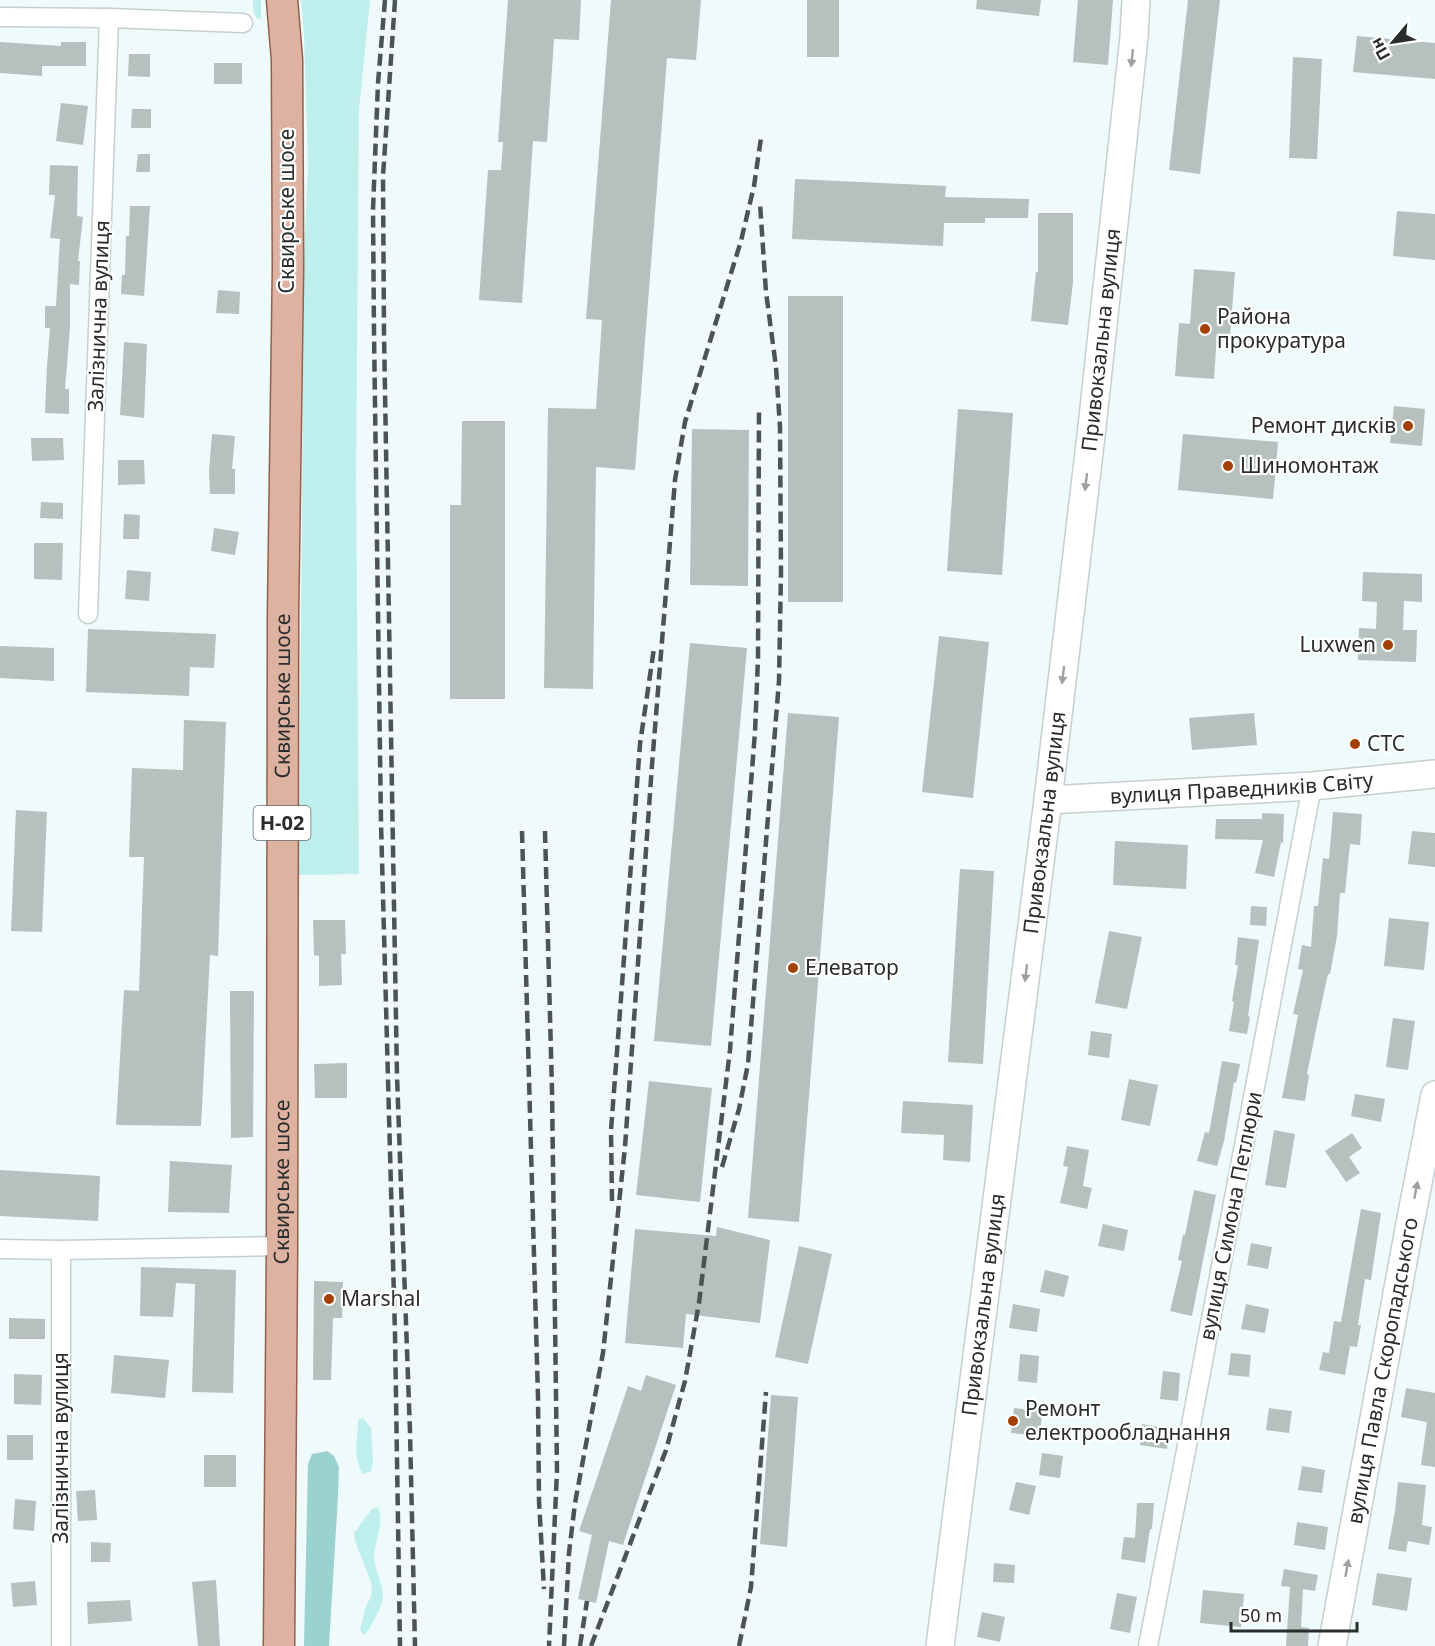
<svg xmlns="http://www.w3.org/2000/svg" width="1435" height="1646" font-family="'Noto Sans',sans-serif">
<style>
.green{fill:#bfefed}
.forest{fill:#9ad2d0}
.building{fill:#b5c0bf}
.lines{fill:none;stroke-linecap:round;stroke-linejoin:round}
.street-casing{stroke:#c5cfcf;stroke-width:21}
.secondary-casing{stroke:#c5cfcf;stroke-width:30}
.primary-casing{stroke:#90624e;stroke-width:33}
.street{stroke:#fff;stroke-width:18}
.secondary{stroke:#fff;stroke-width:27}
.primary{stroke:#ddb2a0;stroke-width:30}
.rail{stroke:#4d5252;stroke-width:4.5;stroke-dasharray:12 6;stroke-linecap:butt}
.oneway{fill:#9fa0a0}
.poi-dot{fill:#a34004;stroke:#fff;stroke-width:2}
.labels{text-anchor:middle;stroke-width:4.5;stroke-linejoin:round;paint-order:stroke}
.shield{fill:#fff;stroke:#696c6b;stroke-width:1.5}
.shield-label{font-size:20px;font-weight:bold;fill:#292d2c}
.street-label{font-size:21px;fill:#292d2c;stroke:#fff}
.poi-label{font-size:21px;fill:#292d2c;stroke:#fff;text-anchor:start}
</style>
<rect width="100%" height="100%" fill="#effafa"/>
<g class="green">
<path d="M253 0H261V18L259 19C252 16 253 7 253 0Z"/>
<path d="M301 0H370L359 109 356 474 359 874 299 875 304 257 308 165 304 34Z"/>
<path d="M363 1418 371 1428 373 1463 371 1471 363 1474C352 1458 358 1438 358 1420Z"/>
<path d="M378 1507C385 1525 374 1541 374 1558 375 1570 382 1582 383 1594 384 1603 371 1629 364 1635L360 1630 366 1606 371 1597 372 1585 355 1541 354 1533 372 1509Z"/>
</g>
<path class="forest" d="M327 1451 334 1456 339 1467 338 1496 329 1646H304L308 1464 312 1454Z"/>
<g class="building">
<path d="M508 0H581L579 40 554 39 547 142 533 141 522 303 479 300 488 170H501L503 142H498Z"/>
<path d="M611 0H701L696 60 667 58 635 470 596 467 593 689 544 688 548 408 596 409 602 320 586 319Z"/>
<rect x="807" y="0" width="32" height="57"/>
<path d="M977 0H1041L1039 16 976 9Z"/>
<path d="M1078 0H1113L1108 65 1073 62Z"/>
<path d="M1188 0H1220L1200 174 1169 170Z"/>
<path d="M1357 36 1435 43V79L1353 72Z"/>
<path d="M0 42 61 46V42H86V66H42V76L0 73Z"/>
<path d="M129 54H150V77L128 76Z"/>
<path d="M1293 57 1322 59 1317 159 1289 158Z"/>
<rect x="214" y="63" width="28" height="21"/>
<path d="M61 103 88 106 83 145 56 141Z"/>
<path d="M132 109H151V128H131Z"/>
<path d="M138 154H150V172H136Z"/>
<path d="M50 165 78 166 77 216 83 217 78 261H80L79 285 70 284V328L65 389H69V414L45 413 47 366 50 328H45V306H56L60 239 50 238 55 195H49Z"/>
<path d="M795 179 946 186 945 197 1029 199 1028 218H985V223H944L943 246 792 239Z"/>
<path d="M130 206H150L144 296 121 294 122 275H125L126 236H129Z"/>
<path d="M1397 211 1435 214V260L1393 256Z"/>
<path d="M1038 213H1073V282L1068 325 1031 321 1036 272H1038Z"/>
<path d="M1194 269 1235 272 1230 335H1217L1214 379 1175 376 1179 323 1190 324Z"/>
<path d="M218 290 240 292 239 314 216 313Z"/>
<rect x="788" y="296" width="55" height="306"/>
<path d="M124 342 147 344 144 418 120 415Z"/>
<path d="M1394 406 1425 409 1422 446 1390 443Z"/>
<path d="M958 409 1013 413 1002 575 947 571Z"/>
<path d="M462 421H505V699H450V505H461Z"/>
<path d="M692 429 749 430 748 586 690 585Z"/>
<path d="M212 434 235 436 232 469H235V494H210L209 471Z"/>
<path d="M1183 434 1278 442 1273 499 1178 490Z"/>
<path d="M31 438H63L64 460 32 461Z"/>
<path d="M118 460H144L145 484 118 485Z"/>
<path d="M41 502 63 503V519L40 518Z"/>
<path d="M124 514 140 515 139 539H123Z"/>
<path d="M214 528 239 532 235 555 211 551Z"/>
<path d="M34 543H63L62 580 34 579Z"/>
<path d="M127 570 151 572 149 601 125 599Z"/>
<path d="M1363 572 1422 574V602L1404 601 1403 630H1417L1416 662 1358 660 1359 628 1376 629 1377 602 1362 601Z"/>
<path d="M88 629 216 634 214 668 190 667 189 696 86 692Z"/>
<path d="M939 636 989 642 973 798 922 792Z"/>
<path d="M690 643 747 648 711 1046 654 1041Z"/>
<path d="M0 646 54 648V681L0 678Z"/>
<path d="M788 713 839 717 799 1222 748 1218Z"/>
<path d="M1254 713 1257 745 1192 750 1189 718Z"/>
<path d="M184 720 226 722 218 956 210 955 201 1126 116 1125 124 990 139 991 144 857H129L132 768 183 770Z"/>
<path d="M16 810 47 812 42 932 11 931Z"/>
<path d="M1333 812 1362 814 1360 845 1350 844 1345 893H1340L1337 936 1330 974H1328L1318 1020 1307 1074 1309 1075 1305 1101 1282 1098 1298 1015 1293 1014 1303 970 1298 969 1302 945 1311 947 1314 906H1318L1323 858 1329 859Z"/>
<path d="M1262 813 1284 814 1283 843 1281 842 1274 877 1255 873 1263 840 1215 839 1216 819H1262Z"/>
<path d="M1412 831 1435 833V867L1408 864Z"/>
<path d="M1115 841 1188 845 1186 889 1113 885Z"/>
<path d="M960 869 994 871 983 1064 948 1062Z"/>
<path d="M1251 906 1267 907 1266 926 1250 925Z"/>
<path d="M1389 918 1429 922 1424 970 1384 966Z"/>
<path d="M313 920H345L346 954H341L342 985 319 986V956L314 955Z"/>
<path d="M1109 931 1142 937 1127 1009 1095 1003Z"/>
<path d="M1238 937 1259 940 1248 1016 1250 1017 1247 1034 1229 1031 1234 1002 1232 1001 1238 965H1235Z"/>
<path d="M230 991H254L253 1137 231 1138Z"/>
<path d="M1393 1018 1415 1021 1408 1070 1386 1067Z"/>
<path d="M1091 1031 1112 1034 1109 1058 1088 1055Z"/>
<path d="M1222 1061 1240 1064 1236 1083 1234 1082 1224 1141 1217 1166 1197 1161 1205 1132 1209 1133Z"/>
<path d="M347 1063V1098H315L314 1064Z"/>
<path d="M1129 1079 1158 1085 1150 1126 1121 1120Z"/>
<path d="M649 1081 712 1088 700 1202 636 1195Z"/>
<path d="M1355 1094 1385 1099 1381 1122 1351 1116Z"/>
<path d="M903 1101 973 1105 970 1162 943 1160 944 1135 901 1133Z"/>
<path d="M1274 1130 1295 1134 1286 1188 1265 1185Z"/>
<path d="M1352 1133 1362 1148 1349 1157 1360 1173 1346 1182 1325 1151Z"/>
<path d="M1067 1146 1089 1150 1083 1186 1092 1188 1087 1209 1060 1203 1068 1167 1063 1166Z"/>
<path d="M170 1161 232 1165 229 1213 168 1212Z"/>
<path d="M0 1170 100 1176 98 1221 0 1216Z"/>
<path d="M1194 1190 1216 1195 1192 1316 1170 1311 1182 1261 1178 1260 1183 1235H1185Z"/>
<path d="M1361 1209 1381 1213 1371 1280 1365 1279 1358 1325H1361L1357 1347 1350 1346 1345 1375 1319 1370 1323 1352 1329 1353 1334 1321 1341 1322Z"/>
<path d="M1103 1224 1128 1230 1124 1251 1098 1246Z"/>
<path d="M717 1227 770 1240 760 1323 686 1314 683 1348 625 1343 635 1229 716 1236Z"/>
<path d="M1251 1243 1272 1247 1268 1269 1247 1265Z"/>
<path d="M799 1246 832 1254 808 1364 775 1357Z"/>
<path d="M141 1267 236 1270 233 1393 192 1392 195 1284 176 1283 173 1317 140 1316Z"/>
<path d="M1045 1270 1069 1276 1064 1297 1040 1292Z"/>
<path d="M314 1281 343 1282 342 1318H333L331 1380H313Z"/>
<path d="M1013 1304 1040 1309 1037 1332 1009 1328Z"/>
<path d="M1246 1304 1269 1309 1265 1333 1241 1329Z"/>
<path d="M9 1318 45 1319V1339H9Z"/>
<path d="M1231 1353 1251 1355 1249 1377 1228 1375Z"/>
<path d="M1020 1354 1039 1356 1037 1383 1018 1381Z"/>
<path d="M114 1355 169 1360 165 1398 111 1393Z"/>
<path d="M1163 1371 1180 1373 1178 1401 1160 1399Z"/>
<path d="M14 1374 42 1375 41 1405 14 1404Z"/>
<path d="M646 1375 676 1385 623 1545 609 1541 596 1603 578 1599 592 1535 579 1531 628 1386 641 1391Z"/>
<path d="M1406 1388 1435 1393V1467L1421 1465 1427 1422 1432 1423 1401 1417Z"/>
<path d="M771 1395 798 1397 787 1547 760 1544Z"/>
<path d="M1014 1408 1042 1411 1040 1436 1011 1433Z"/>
<path d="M1269 1408 1292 1411 1289 1433 1266 1430Z"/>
<path d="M1142 1424 1170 1429 1167 1449 1140 1445Z"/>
<rect x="7" y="1435" width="26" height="25"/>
<path d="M1042 1453 1063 1456 1060 1478 1039 1475Z"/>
<rect x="204" y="1455" width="32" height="32"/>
<path d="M1302 1466 1325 1470 1322 1493 1298 1490Z"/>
<path d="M1016 1482 1036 1486 1029 1515 1009 1510Z"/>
<path d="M1398 1482 1426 1485 1422 1525 1432 1527 1429 1545 1408 1541 1406 1552 1388 1549 1395 1511Z"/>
<path d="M95 1490 97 1520 78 1521 76 1491Z"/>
<path d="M15 1499 36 1501 34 1531 13 1529Z"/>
<path d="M1137 1503H1154L1152 1529H1150L1145 1563 1121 1559 1124 1537 1135 1538Z"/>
<path d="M1297 1522 1328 1527 1325 1550 1294 1545Z"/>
<path d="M91 1542 111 1543 110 1562H91Z"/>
<path d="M994 1563 1015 1565 1014 1583 993 1582Z"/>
<path d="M1284 1569 1318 1575 1315 1591 1303 1589 1301 1627 1309 1628 1308 1646H1286L1290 1587 1281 1586Z"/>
<path d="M1377 1573 1412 1578 1407 1611 1372 1605Z"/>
<path d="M216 1580 220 1646H198L192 1582Z"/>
<path d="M35 1581 37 1605 13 1607 11 1583Z"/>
<path d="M1203 1590 1244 1594 1241 1627 1200 1623Z"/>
<path d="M1117 1593 1137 1597 1130 1633 1110 1629Z"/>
<path d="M130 1600 132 1621 88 1624 87 1602Z"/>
<path d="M982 1612 1005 1617 1000 1642 977 1637Z"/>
</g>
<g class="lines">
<defs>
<g id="street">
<path d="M0 17 109 18 243 23"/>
<path d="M88 614 109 18"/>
<path d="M0 1249 61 1250 282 1246"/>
<path d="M61 1646V1250"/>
<path d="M1148 1646 1190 1430 1312 786"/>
</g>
<g id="secondary">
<path id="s1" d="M1048 800 1312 786 1435 774"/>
<path id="s2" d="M940 1646 1048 800 1092 427 1134 37 1136 0"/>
<path id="s3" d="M1332 1646 1409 1229 1435 1095"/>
</g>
<g id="primary">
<path id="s4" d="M279 1646 282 1246 283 616 288 267 287 60 282 0"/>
</g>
</defs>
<use href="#street" class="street-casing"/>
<use href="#secondary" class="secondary-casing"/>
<use href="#primary" class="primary-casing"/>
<use href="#street" class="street"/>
<use href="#secondary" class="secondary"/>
<use href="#primary" class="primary"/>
<g class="rail">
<path d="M385 0 378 83 373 210 374 333 381 823 395 1334 400 1646"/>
<path d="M395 0 383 176 384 334 397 1076 410 1432 415 1646"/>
<path d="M522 831 538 1397 539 1501 544 1589"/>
<path d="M545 831 552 1090 557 1471 549 1646"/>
<path d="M722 1167 739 1109 748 1064 779 681 781 572 780 427 776 367 766 292 760 203"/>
<path d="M612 1201 611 1130 616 1065 640 744 654 648"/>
<path d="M564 1646 569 1553 575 1503 603 1353 625 1147 652 765 675 480 685 422 741 241 754 186 761 138"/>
<path d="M580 1646 587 1601"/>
<path d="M591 1646 666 1450 685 1381 699 1303 730 1050 755 732 758 658 759 409"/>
<path d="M739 1646 751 1587 766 1392"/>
</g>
</g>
<defs><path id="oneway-solid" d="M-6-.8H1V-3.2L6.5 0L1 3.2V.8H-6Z" transform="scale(1.5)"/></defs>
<g class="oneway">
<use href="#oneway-solid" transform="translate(1132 58) rotate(96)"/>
<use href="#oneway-solid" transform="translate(1086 482) rotate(97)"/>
<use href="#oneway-solid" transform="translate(1063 675) rotate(97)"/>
<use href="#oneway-solid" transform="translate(1026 973) rotate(97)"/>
<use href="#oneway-solid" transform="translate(1416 1190) rotate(-79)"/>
<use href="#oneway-solid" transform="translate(1347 1568) rotate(-80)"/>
</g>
<g class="poi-dot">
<circle cx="1205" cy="329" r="6"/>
<circle cx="1408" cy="426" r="6"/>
<circle cx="1228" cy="466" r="6"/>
<circle cx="1388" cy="645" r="6"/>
<circle cx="1355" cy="744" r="6"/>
<circle cx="793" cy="968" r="6"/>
<circle cx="329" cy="1299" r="6"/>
<circle cx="1013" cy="1421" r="6"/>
</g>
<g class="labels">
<rect class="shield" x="253.5" y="806" width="57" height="34" rx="4.5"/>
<g class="shield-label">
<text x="282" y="830">Н-02</text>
</g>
<g class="street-label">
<text transform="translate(287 211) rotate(-90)" y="7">Сквирське шосе</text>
<text transform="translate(99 316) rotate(-88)" y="7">Залізнична вулиця</text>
<text dy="7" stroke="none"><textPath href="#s2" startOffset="1316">Привокзальна вулиця</textPath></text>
<text dy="7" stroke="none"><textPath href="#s4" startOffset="950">Сквирське шосе</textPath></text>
<text dy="7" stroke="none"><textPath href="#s1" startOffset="194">вулиця Праведників Світу</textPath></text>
<text dy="7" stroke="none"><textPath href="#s2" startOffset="830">Привокзальна вулиця</textPath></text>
<text dy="7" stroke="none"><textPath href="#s4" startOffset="464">Сквирське шосе</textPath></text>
<text transform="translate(1231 1216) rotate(-79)" y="7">вулиця Симона Петлюри</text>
<text dy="7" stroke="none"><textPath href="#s2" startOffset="344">Привокзальна вулиця</textPath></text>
<text dy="7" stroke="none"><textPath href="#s3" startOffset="280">вулиця Павла Скоропадського</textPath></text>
<text transform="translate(61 1448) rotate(-90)" y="7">Залізнична вулиця</text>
</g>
<g class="poi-label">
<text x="1217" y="324">Района<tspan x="1217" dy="24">прокуратура</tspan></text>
<text x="1396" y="433" text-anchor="end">Ремонт дисків</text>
<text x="1240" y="473">Шиномонтаж</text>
<text x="1376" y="652" text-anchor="end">Luxwen</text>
<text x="1367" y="751">СТС</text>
<text x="805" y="975">Елеватор</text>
<text x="341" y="1306">Marshal</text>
<text x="1025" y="1416">Ремонт<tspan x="1025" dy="24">електрообладнання</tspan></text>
</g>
</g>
<g transform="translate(1393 42) rotate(241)" stroke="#ffffff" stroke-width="4.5" paint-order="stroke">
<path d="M0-4.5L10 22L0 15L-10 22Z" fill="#292d2c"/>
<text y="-9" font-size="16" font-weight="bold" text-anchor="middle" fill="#292d2c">Пн</text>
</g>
<path d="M1231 1622v9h126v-9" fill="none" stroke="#292d2c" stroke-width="3"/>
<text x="1240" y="1622" font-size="18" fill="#292d2c" stroke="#ffffff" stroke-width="4.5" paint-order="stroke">50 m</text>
</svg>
